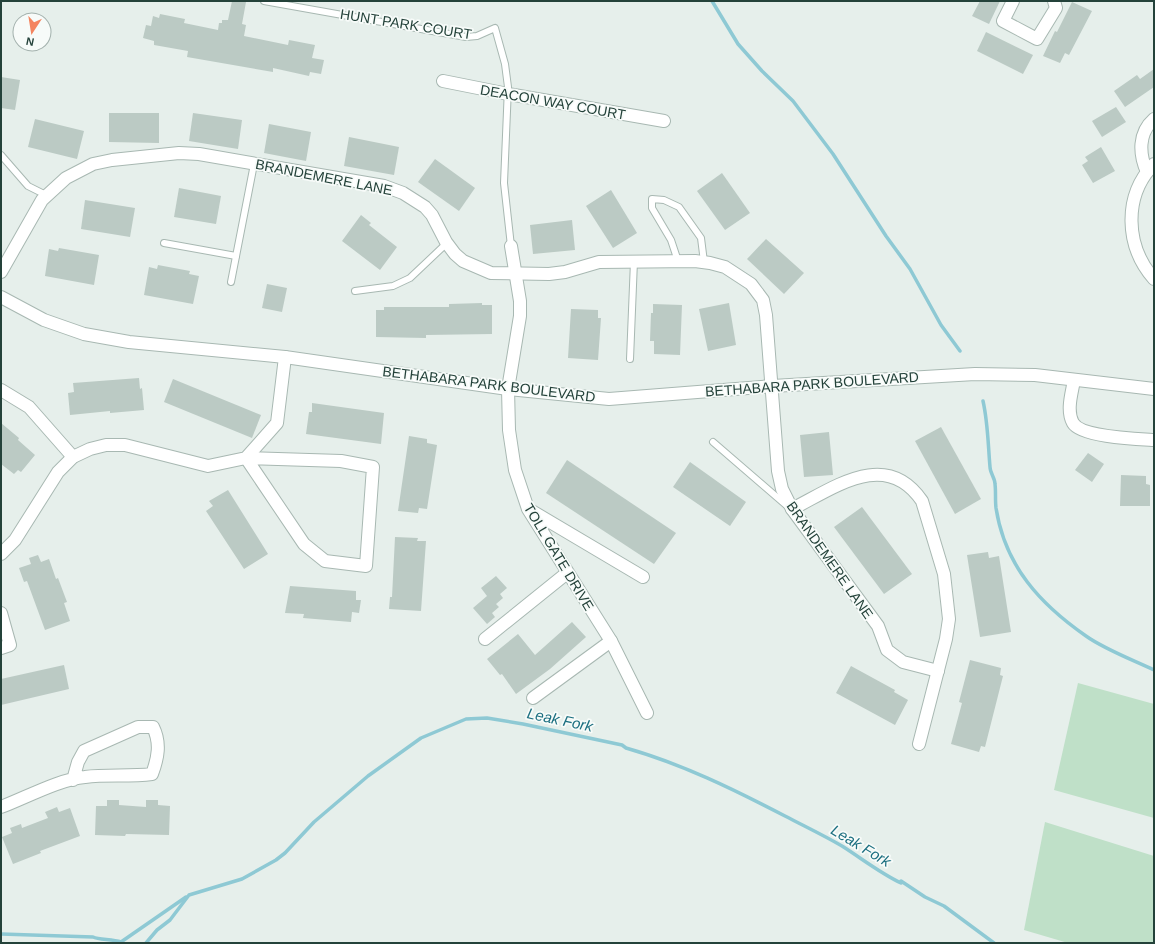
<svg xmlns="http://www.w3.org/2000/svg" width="1155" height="944" font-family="Helvetica,sans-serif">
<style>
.green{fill:#bfe0c8}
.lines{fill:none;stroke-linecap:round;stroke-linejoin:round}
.stream{stroke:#8ec9d4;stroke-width:3.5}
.building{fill:#bbcac4}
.service-casing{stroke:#a8b8b2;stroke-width:8}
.minor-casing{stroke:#a8b8b2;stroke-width:14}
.tertiary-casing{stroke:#a8b8b2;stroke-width:14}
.service{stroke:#fff;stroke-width:6}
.minor{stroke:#fff;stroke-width:12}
.tertiary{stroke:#fff;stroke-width:12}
.labels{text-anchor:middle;stroke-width:3.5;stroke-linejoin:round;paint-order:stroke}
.street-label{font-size:14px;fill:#24423a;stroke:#f7fbf9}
.water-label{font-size:15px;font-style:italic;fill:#1c6f80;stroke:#f7fbf9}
</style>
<rect width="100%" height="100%" fill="#e6efeb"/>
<g class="green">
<path d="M1078 683 1154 704V818L1054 790Z"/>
<path d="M1045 822 1154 856V943H1068L1024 930Z"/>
</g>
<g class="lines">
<g class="stream">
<path d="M712 1 738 44 762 71 793 101 833 154 886 236 910 269 941 325 960 351"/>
<path d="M983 401C988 423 988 444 990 467 990 473 995 478 995 484 996 492 995 500 996 508 1005 566 1040 604 1086 636 1104 649 1133 660 1154 670"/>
<path d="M1 934 93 937C99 940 112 939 121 942L186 897"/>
<path d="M146 943 157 930 170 920 189 895 242 879 276 860 285 853 314 822 368 776 421 738 466 719 487 718 523 724 622 745 626 748C682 764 733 789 785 816 804 826 823 835 842 846 861 858 880 873 901 883V881L925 897 944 906 994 943"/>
</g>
</g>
<g class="building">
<path d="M232 1 246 2 242 24 246 25 244 36 288 45 289 40 315 45 312 58 324 60 321 74 310 72 309 76 273 68V72L187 57 188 51 154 45V41L143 38 146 25 151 26 153 16 159 18 160 14 185 19 184 23 218 30 219 23H222V20H228Z"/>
<path d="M980 1H1000L989 24 972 16Z"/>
<path d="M1072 2 1092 11 1069 55 1065 53 1060 63 1043 56 1055 31 1057 32Z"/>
<path d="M986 32 1033 55 1023 74 977 51Z"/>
<path d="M1154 69V87L1125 107 1114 91 1137 75 1140 79Z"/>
<path d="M1 77 20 80 15 110 1 108Z"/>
<path d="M1116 107 1126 122 1102 137 1092 121Z"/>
<path d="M109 113H159V143L109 142Z"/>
<path d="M193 113 242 120 238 149 189 141Z"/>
<path d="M35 119 84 131 77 159 28 147Z"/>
<path d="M269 124 311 132 306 161 264 153Z"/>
<path d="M349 137 399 147 394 175 344 166Z"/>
<path d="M1101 147 1115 171 1093 183 1082 165 1088 161 1085 157Z"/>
<path d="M435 159 475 188 459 211 418 182Z"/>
<path d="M722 173 750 213 725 230 697 191Z"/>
<path d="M179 188 221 196 216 224 174 217Z"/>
<path d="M611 190 637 233 613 248 586 206Z"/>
<path d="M85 200 135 208 130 237 81 229Z"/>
<path d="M361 215 371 223 369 225 397 247 380 270 342 241Z"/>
<path d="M572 220 575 250 533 254 530 225Z"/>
<path d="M766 239 804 273 784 294 747 259Z"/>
<path d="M59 248 99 255 94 285 45 276 49 249 58 251Z"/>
<path d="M158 265 190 271 189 274 199 276 193 304 144 295 149 267 157 269Z"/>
<path d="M267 284 287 288 282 312 262 308Z"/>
<path d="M482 303V305H492V334L426 335V338L376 337V310H384V307H449V304Z"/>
<path d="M729 303 736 345 708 351 699 309Z"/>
<path d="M653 304 682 305 680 355 654 354V341H650L651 313H653Z"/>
<path d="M571 309 598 310V318H601L598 360 568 358Z"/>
<path d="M139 378 140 389 142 388 144 410 110 413V411L70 415 68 393 74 392 73 383Z"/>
<path d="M173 379 261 415 252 438 164 402Z"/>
<path d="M312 403 384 413 381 444 306 434 309 412H312Z"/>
<path d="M1 423 19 438 18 440 35 455 21 472 18 470 14 474 1 464Z"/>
<path d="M941 427 981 499 955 514 915 441Z"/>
<path d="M829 432 833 475 804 477 800 435Z"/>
<path d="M409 436 427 439V443L437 445 427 509 419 508 418 513 398 511Z"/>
<path d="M1088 453 1104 464 1092 482 1075 470Z"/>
<path d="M567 460 676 533 654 564 546 493Z"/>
<path d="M690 462 746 502 730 526 673 487Z"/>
<path d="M1121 475 1146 476V484L1150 485V506H1120Z"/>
<path d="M228 490 268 554 244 569 206 511 213 506 209 501Z"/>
<path d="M862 507 912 574 884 594 834 527Z"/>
<path d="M395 537 418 538 417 541H426L421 611 389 609 390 597H392Z"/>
<path d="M988 552 989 558 999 556 1011 632 980 637 967 555Z"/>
<path d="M38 555 41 562 49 559 56 579 58 578 67 602 64 603 70 621 45 630 27 581 24 582 19 568 31 564 29 558Z"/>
<path d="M496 576 507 588 500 594 503 598 496 604 499 607 492 613 495 617 487 624 473 608 487 596 481 588Z"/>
<path d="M290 586 356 591V600H361L359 613 352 612 351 622 303 618 304 614 285 613Z"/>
<path d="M572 622 586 637 550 669 516 694 502 674 500 675 487 659 518 634 535 655Z"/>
<path d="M970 660 1001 668 1000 675 1003 676 985 747 981 746 979 752 951 744 962 703 959 702Z"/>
<path d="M64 665 69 689 1 705V679Z"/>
<path d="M851 666 895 690 894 692 908 700 895 725 836 693Z"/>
<path d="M107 800H119V805L146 807V800H158V805L170 806 169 835 126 834 125 836 95 835 96 806H107Z"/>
<path d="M57 807 59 812 70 808 80 836 40 851 41 853 13 864 2 837 12 833 10 828 21 824 22 828 48 818 45 812Z"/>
</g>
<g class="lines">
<defs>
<g id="service">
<path d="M264 1 466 37 477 36 495 28 505 64 508 87 504 183 511 246"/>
<path d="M1 155 28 186 46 195"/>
<path d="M164 243 236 256"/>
<path d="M678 261 671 240 652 208V199L664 200 679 207 701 238 704 262"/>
<path d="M231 282 254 164"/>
<path d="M355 291 393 286 410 278 447 243"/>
<path d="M630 359 634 261"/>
<path d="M713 442 786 505"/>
</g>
<g id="minor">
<path d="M1013 1 1003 21 1037 39 1056 8 1054 1"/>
<path d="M443 81 508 94 664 121"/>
<path d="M1154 164C1123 196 1125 246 1154 279"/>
<path d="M1147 172C1139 154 1138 133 1154 119"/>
<path d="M511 246 520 301V316L508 389 509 430 515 470 528 509 611 641 647 713"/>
<path d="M1 272 42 200 66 178 93 164 112 160 179 153 199 154 384 186 403 193 425 207 432 215 446 242 455 254 463 261 491 273 549 274 565 272 599 262 695 261 710 263 725 267 751 284 763 300 766 315 778 471 782 489 792 509 878 626 887 650 903 662 938 671"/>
<path d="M1074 380C1072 393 1066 410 1073 423 1081 437 1138 439 1154 440"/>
<path d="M1 390 29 407 73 457"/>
<path d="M246 458 341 461 373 467 366 566 325 561 304 544Z"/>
<path d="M792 509C834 488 886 448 922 501L944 574 949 619 946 639 919 744"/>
<path d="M530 510 643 577"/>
<path d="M1 554 15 540 58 472 73 457 90 449 106 445H125L208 466 246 458 277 423 285 357"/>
<path d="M1 613 10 645 1 648"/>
<path d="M485 639 567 573"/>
<path d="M533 698 611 641"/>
<path d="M1 807C25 798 60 779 85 777 107 774 129 777 152 774 158 758 161 743 153 727H138L84 751 78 762 73 780"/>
</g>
<path id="tertiary" d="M1 297 44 320 84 334 129 342 285 357 508 389 609 399 773 386 975 374 1035 375 1154 389"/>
</defs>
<use href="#service" class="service-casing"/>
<use href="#minor" class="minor-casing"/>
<use href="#tertiary" class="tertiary-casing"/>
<use href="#service" class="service"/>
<use href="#minor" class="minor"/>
<use href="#tertiary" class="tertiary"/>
</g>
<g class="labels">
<g class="street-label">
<text transform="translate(406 24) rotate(9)" y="5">HUNT PARK COURT</text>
<text transform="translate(553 102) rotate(10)" y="5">DEACON WAY COURT</text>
<text transform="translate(324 177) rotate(11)" y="5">BRANDEMERE LANE</text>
<text transform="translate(489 384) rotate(7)" y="5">BETHABARA PARK BOULEVARD</text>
<text transform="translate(812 384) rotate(-4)" y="5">BETHABARA PARK BOULEVARD</text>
<text transform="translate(559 557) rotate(59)" y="5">TOLL GATE DRIVE</text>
<text transform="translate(830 560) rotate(55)" y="5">BRANDEMERE LANE</text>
</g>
<g class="water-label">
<text transform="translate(560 720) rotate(12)" y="5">Leak Fork</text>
<text transform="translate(861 846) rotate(31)" y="5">Leak Fork</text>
</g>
</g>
<rect width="1155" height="944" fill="none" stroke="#24423a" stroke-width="4"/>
<g transform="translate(32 32) rotate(192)"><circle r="19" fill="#f7fbf9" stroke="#a3b1ad"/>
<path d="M0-3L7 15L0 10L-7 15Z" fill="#f4845f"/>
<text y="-6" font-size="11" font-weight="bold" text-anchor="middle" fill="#24423a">N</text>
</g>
</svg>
